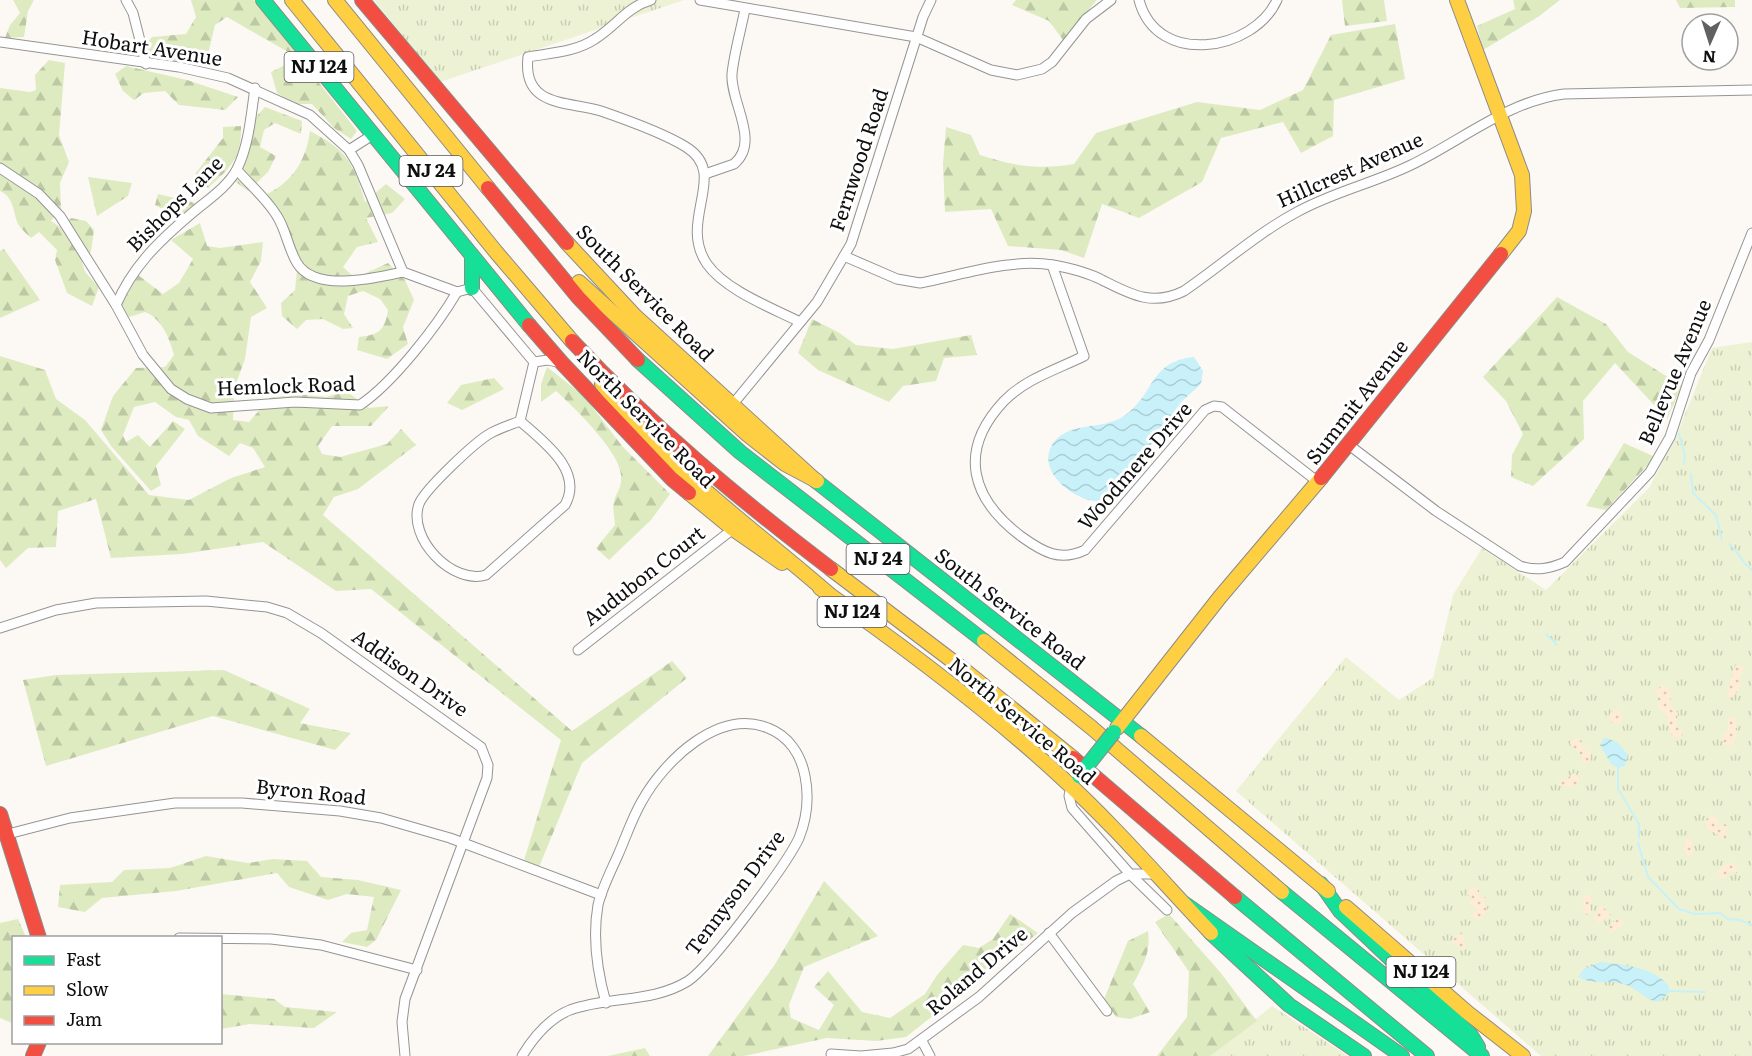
<svg xmlns="http://www.w3.org/2000/svg" width="1752" height="1056" font-family="Literata,serif">
<style>
.grass{fill:url(#grass-tufts)}
.forest{fill:url(#forest-firs)}
.sand{fill:url(#sand-dots)}
.water{fill:url(#water-waves)}
.lines{fill:none;stroke-linecap:round;stroke-linejoin:round}
.stream{stroke:#c8f1f9;stroke-width:2}
.street-casing{stroke:#969493;stroke-width:11}
.fast-casing{stroke:#8c8b89;stroke-width:16}
.slow-casing{stroke:#8c8b89;stroke-width:16}
.jam-casing{stroke:#8c8b89;stroke-width:16}
.street{stroke:#fffefe;stroke-width:9}
.fast{stroke:#16e098;stroke-width:14}
.slow{stroke:#ffcf43;stroke-width:14}
.jam{stroke:#f24e42;stroke-width:14}
.fast-bridge-casing{stroke:#8c8b89;stroke-width:16;stroke-linecap:butt}
.fast-bridge{stroke:#16e098;stroke-width:14}
.labels{text-anchor:middle;stroke-width:6;stroke-linejoin:round;paint-order:stroke}
.shield{fill:#fff;stroke:#575757;stroke-width:1.5}
.shield-label{font-size:18px;font-weight:bold;fill:#0f0f0f}
.street-label{font-size:20px;fill:#0f0f0f;stroke:#fff}
</style>
<defs>
<pattern id="grass-tufts" width="24" height="20" patternUnits="userSpaceOnUse" patternTransform="scale(1.5)"><rect width="24" height="20" fill="#ecf2d3"/><path d="M3 7l-1-3M5 7V3M7 7l1-3M15 17l-1-3M17 17v-4M19 17l1-3" fill="none" stroke="#c9ceb4"/></pattern>
<pattern id="forest-firs" width="22" height="20" patternUnits="userSpaceOnUse" patternTransform="scale(1.5)"><rect width="22" height="20" fill="#deebc1"/><path d="M5 1l3.5 6h-7zM16 11l3.5 6h-7z" fill="#bdc8a5"/></pattern>
<pattern id="sand-dots" width="8" height="8" patternUnits="userSpaceOnUse" patternTransform="scale(1.5)"><rect width="8" height="8" fill="#feecd5"/><path d="M2 2h.1M6 6h.1" fill="none" stroke="#d8c9b6" stroke-width="1.8" stroke-linecap="round"/></pattern>
<pattern id="water-waves" width="16" height="10" patternUnits="userSpaceOnUse" patternTransform="scale(1.5)"><rect width="16" height="10" fill="#c8f1f9"/><path d="M0 5q4-4 8 0t8 0" fill="none" stroke="#abcdd4"/></pattern>
</defs>
<rect width="100%" height="100%" fill="#fcf9f5"/>
<g class="grass">
<path d="M374 0H684L440 82Z"/>
<path d="M1752 342V1056H1541L1236 791 1346 657 1399 700 1433 678 1453 595 1482 548 1546 590 1649 488 1675 439 1712 348Z"/>
<path d="M1272 1006 1348 1056H1210Z"/>
</g>
<g class="forest">
<path d="M13 0H34L28 11 24 37 5 38 10 25 20 13Z"/>
<path d="M191 0H254L357 131 351 139 334 128 312 104H294L277 93 271 72 285 65 288 52 227 17 215 25 206 63 187 64 149 54 147 43 152 37 186 34 196 17Z"/>
<path d="M1016 0H1097L1063 40 1049 21 1012 5Z"/>
<path d="M1342 0H1384L1387 21 1345 26Z"/>
<path d="M1513 0H1560L1538 17 1483 50 1477 26 1515 9Z"/>
<path d="M1676 0H1735V7L1680 8Z"/>
<path d="M1395 24 1405 79 1334 100 1333 136 1301 153 1283 122 1221 138 1202 182 1139 218 1102 204 1084 258 1061 250 1008 246 991 209 945 212 943 164 946 127 971 135 980 155C1013 166 1040 170 1074 164L1096 133 1197 102 1260 110 1303 90 1331 35Z"/>
<path d="M49 60 65 63 59 135 69 162 60 183 61 208 51 221 62 228 71 218 86 221 94 230 91 252 81 259 85 272 99 287 92 306 67 293 55 260 57 250 39 232 31 238C27 234 21 229 18 224 13 212 14 197 0 191V88L30 92 36 90 35 75Z"/>
<path d="M126 66 187 80 238 97 225 110 179 105 165 91 144 93 134 100 123 91 115 74Z"/>
<path d="M265 107 302 121 301 134 275 123 264 130 260 147 276 156 268 172 248 191 233 180 254 119Z"/>
<path d="M241 126C242 158 230 168 208 188L195 174 223 138V127Z"/>
<path d="M310 131C347 150 354 163 365 202L386 184 405 199 392 213 366 218 378 242 357 247 343 267 355 278 388 263 405 280 414 300 403 327 408 344 387 359 357 350 359 337C379 335 385 330 388 310L380 299 363 291 348 296 344 314 353 328 343 329 323 319 306 320 297 329 282 316 281 303 295 290 298 260 265 195C293 182 306 160 310 131Z"/>
<path d="M88 177 132 183 128 196 97 216Z"/>
<path d="M158 194 196 203 182 215 171 214 155 205Z"/>
<path d="M200 223 207 246 220 248 263 242 261 261 250 282 267 308 251 317 245 359 234 389 233 420 249 422 270 398 297 394 326 397 346 391 369 408 389 406 371 426H332L318 446 322 454 340 457 387 444 401 429 416 445 358 489 334 497 323 515 572 731 672 661 687 678 582 763 539 867 524 860 561 740 371 589 336 591 263 542 182 554 111 558 96 499 58 511 56 547 28 548 6 568 0 560V356L45 370 56 399 85 420 149 495 189 500 231 478 265 467 253 448 240 443 229 456 198 436 189 420 176 417 155 402 134 407 123 435 126 442 138 435 150 447 173 421 185 429 156 466 161 485 151 491 111 446 101 430 113 396 136 368 165 367 174 355C169 337 162 319 145 312L129 317 121 305 138 275 163 294 179 283 193 259 171 240Z"/>
<path d="M4 249 40 300 0 318V251Z"/>
<path d="M1557 297 1606 324 1628 352 1682 386 1667 419 1615 363 1583 401 1584 439 1533 486 1511 477 1512 455 1523 434 1506 401 1483 377Z"/>
<path d="M812 319 838 332 856 345 893 349 971 335 977 355 944 358 936 381 903 386 889 402 818 370 798 353Z"/>
<path d="M547 367 584 396 622 446 670 494 651 520 609 560 596 548 615 525C615 518 612 508 614 502 616 491 622 490 621 475 620 452 574 407 556 391L541 402V384Z"/>
<path d="M494 378 504 389 462 410 447 403 461 385Z"/>
<path d="M1624 443 1655 457 1606 510 1586 506Z"/>
<path d="M224 670 310 709 300 723 351 733 335 750 213 716 46 766 23 680 56 675Z"/>
<path d="M206 856 248 863 273 859 307 861 321 877 358 880 401 890 376 940 367 947 342 942 351 933 367 930 374 897 347 894 328 900 289 887 277 873 176 891 102 898 85 912 58 907 60 885 112 882 124 870 170 868Z"/>
<path d="M824 881 878 936 804 967 789 1005 791 1018 819 1030 834 1005 814 987 828 971 862 1012 890 1018 925 994 937 975 963 945 979 948 993 939 1010 914 1038 933 906 1037 876 1041 827 1038 744 1056H708L774 966Z"/>
<path d="M1169 914 1220 972 1257 1021 1210 1056H1157L1187 1017 1189 972 1155 922Z"/>
<path d="M18 919 26 937 14 938 13 1039 12 1023 0 1018V923Z"/>
<path d="M1148 931C1151 952 1143 966 1133 984L1150 1012 1130 1019 1116 1017 1104 999 1128 941Z"/>
<path d="M220 994 274 999 285 1007 337 1012 314 1028 250 1024 221 1029Z"/>
<path d="M645 1048 650 1056H608Z"/>
</g>
<g class="sand">
<path d="M1736 664 1745 667 1740 675 1741 688 1730 699 1726 693Z"/>
<path d="M1661 686H1667L1671 691 1670 705 1678 713 1676 724 1683 734 1679 739 1671 734 1665 713 1658 708V697L1655 691Z"/>
<circle cx="1616" cy="717" r="7"/>
<path d="M1733 717C1739 724 1738 736 1733 745L1728 747 1721 740 1728 728 1727 718Z"/>
<path d="M1577 738 1582 741V748L1590 752 1591 758 1587 764 1582 763 1583 757 1570 744 1571 740Z"/>
<path d="M1574 773 1580 777 1577 786H1559L1558 780H1565Z"/>
<path d="M1711 814 1717 818V827L1725 824 1728 826 1725 833 1727 839H1721L1716 833 1709 831 1705 821Z"/>
<path d="M1686 837 1692 839 1693 853 1688 857 1684 849Z"/>
<path d="M1733 863 1737 866V873L1728 871 1726 878H1720L1718 871 1725 864Z"/>
<path d="M1476 887 1479 889V897L1489 898 1483 902 1488 910 1479 920 1470 917 1478 909 1470 905 1471 897 1467 894 1469 890Z"/>
<path d="M1588 894 1594 899 1590 905 1591 913 1586 915 1582 908 1584 896Z"/>
<path d="M1600 905 1611 914 1608 919 1597 923 1593 919Z"/>
<path d="M1617 919H1623V925L1610 934 1609 925Z"/>
<path d="M1462 932 1466 947 1463 949 1451 941Z"/>
</g>
<g class="water">
<path d="M1194 357 1203 371 1201 384 1181 402 1121 488C1114 494 1108 501 1098 501 1074 501 1038 472 1051 447 1064 420 1103 431 1124 416 1155 395 1149 361 1194 357Z"/>
<path d="M1605 737 1618 743 1628 755 1625 766 1618 768 1611 764 1600 745Z"/>
<path d="M1600 962C1622 964 1655 968 1669 986L1668 994 1658 1002C1645 1000 1637 988 1624 984 1608 980 1593 985 1578 977L1584 969Z"/>
</g>
<g class="lines">
<g class="stream">
<path d="M1679 434 1685 455 1684 464"/>
<path d="M1691 474 1693 493 1716 515 1722 539"/>
<path d="M1729 544C1740 552 1741 563 1752 570"/>
<path d="M1546 634 1557 645"/>
<path d="M1618 767V789L1639 824V838"/>
<path d="M1638 843 1648 877 1679 909 1695 914 1720 913 1728 919 1740 920 1752 925"/>
<path d="M1669 991 1705 992"/>
</g>
<defs>
<g id="street">
<path d="M126 0 133 13 146 64"/>
<path d="M651 0C627 7 616 26 595 39 576 52 550 53 528 57 522 108 569 101 601 111 627 120 664 133 686 147 730 174 677 220 707 264 725 290 772 308 800 322"/>
<path d="M700 0 916 37 991 70 1017 75 1042 69 1052 62 1086 19 1111 0"/>
<path d="M1139 0C1157 68 1254 51 1277 0"/>
<path d="M0 42 179 67 228 78 310 115 349 150 358 165 403 272 457 292 472 288 534 362"/>
<path d="M349 150 374 134"/>
<path d="M0 168 39 194 60 216 116 305 143 355 171 389 187 399 211 408 295 402 360 405C393 383 437 326 457 292"/>
<path d="M237 170C250 185 266 198 277 216 286 230 288 248 297 263 315 293 376 278 403 272"/>
<path d="M705 174 734 164C761 141 730 102 732 74 734 53 741 30 745 9"/>
<path d="M844 256 897 279 920 283C962 275 1010 258 1053 265 1069 268 1087 272 1102 280 1130 294 1152 307 1184 291 1222 265 1256 234 1297 212 1333 192 1374 183 1411 165 1461 141 1508 101 1564 94L1752 90"/>
<path d="M1052 265 1084 356C1058 369 1025 379 1004 401 957 451 971 499 1022 537 1043 552 1060 562 1085 550L1205 410 1214 406 1222 407 1318 482"/>
<path d="M116 305C133 266 159 241 191 214 206 201 228 187 237 169 249 145 251 115 255 88"/>
<path d="M534 362 548 360 561 363"/>
<path d="M733 404 817 302 851 244 923 17 931 0"/>
<path d="M520 421C544 442 584 471 565 505L486 575C452 585 407 538 419 504 425 489 476 441 491 433 500 428 510 425 520 421Z"/>
<path d="M520 421 534 362"/>
<path d="M1349 445 1436 511 1520 566C1537 571 1549 569 1565 562L1650 472 1670 437 1691 373 1709 340 1752 233"/>
<path d="M0 628 56 610 96 603 206 601 267 607 287 613 321 633 481 747 488 765 487 778 405 999 402 1022 405 1056"/>
<path d="M578 650 733 529"/>
<path d="M1071 785 1069 796 1072 808 1130 874 1167 910"/>
<path d="M8 834 70 818 175 803H242L340 811 381 818 450 838 601 895"/>
<path d="M1049 933 1107 1011"/>
<path d="M179 938 271 939 321 945 417 970"/>
<path d="M922 1041 930 1056"/>
<path d="M831 1054 861 1056 893 1053 908 1049 979 997 1072 913 1116 881 1130 874H1156"/>
<path d="M522 1056C533 1038 550 1018 570 1010 608 996 653 1003 688 981 711 966 787 864 799 838 807 818 809 796 805 776 801 755 789 736 768 728 719 708 665 760 642 801 632 818 626 837 618 855 611 871 602 888 598 905 592 939 597 971 606 1003"/>
</g>
<g id="fast">
<path d="M263 0 529 325"/>
<path d="M472 257V288"/>
<path d="M638 360 740 452 984 641"/>
<path d="M816 481 1141 736"/>
<path d="M1321 884 1340 911 1470 1034 1478 1047"/>
<path d="M1282 892 1482 1056"/>
<path d="M1235 897 1427 1056"/>
<path d="M1185 904 1402 1056"/>
<path d="M1211 933 1289 1005 1364 1056"/>
</g>
<g id="slow">
<path d="M292 0 496 252 572 341"/>
<path d="M335 0 488 188"/>
<path d="M1457 0 1522 175 1524 211 1519 231 1501 254"/>
<path d="M567 243 635 316 816 481"/>
<path d="M579 282 748 435 785 464 817 481"/>
<path d="M602 384C666 468 751 526 830 595"/>
<path d="M689 493 733 529 782 563"/>
<path d="M831 569 963 669 1073 758"/>
<path d="M820 588C903 646 985 707 1060 776 1114 825 1161 880 1211 933"/>
<path d="M984 641 1092 728 1282 892"/>
<path d="M1117 728 1220 597 1321 478"/>
<path d="M1141 736 1328 891"/>
<path d="M1346 907 1468 1013 1523 1056"/>
</g>
<g id="jam">
<path d="M362 0 567 243"/>
<path d="M488 188 578 297 638 360"/>
<path d="M529 325 562 363 672 479 689 493"/>
<path d="M572 341C651 426 739 499 831 569"/>
<path d="M1321 478 1501 254"/>
<path d="M1073 758 1235 897"/>
<path d="M0 814 39 938"/>
<path d="M33 1056 39 1042"/>
</g>
</defs>
<use href="#street" class="street-casing"/>
<use href="#fast" class="fast-casing"/>
<use href="#slow" class="slow-casing"/>
<use href="#jam" class="jam-casing"/>
<use href="#street" class="street"/>
<use href="#fast" class="fast"/>
<use href="#slow" class="slow"/>
<use href="#jam" class="jam"/>
<defs>
<path id="fast-bridge" d="M1079 776 1114 732"/>
</defs>
<use href="#fast-bridge" class="fast-bridge-casing"/>
<use href="#fast-bridge" class="fast-bridge"/>
</g>
<g class="labels">
<g class="shield">
<rect x="284.5" y="52" width="69" height="30" rx="4.5"/>
<rect x="399.5" y="156" width="63" height="30" rx="4.5"/>
<rect x="846.5" y="544" width="63" height="30" rx="4.5"/>
<rect x="817.5" y="597" width="69" height="30" rx="4.5"/>
<rect x="1386.5" y="957" width="69" height="30" rx="4.5"/>
</g>
<g class="shield-label">
<text x="319" y="73">NJ 124</text>
<text x="431" y="177">NJ 24</text>
<text x="878" y="565">NJ 24</text>
<text x="852" y="618">NJ 124</text>
<text x="1421" y="978">NJ 124</text>
</g>
<g class="street-label">
<text transform="translate(152 48) rotate(9)" y="7">Hobart Avenue</text>
<text transform="translate(859 160) rotate(-72)" y="7">Fernwood Road</text>
<text transform="translate(1350 170) rotate(-24)" y="7">Hillcrest Avenue</text>
<text transform="translate(175 204) rotate(-45)" y="7">Bishops Lane</text>
<text transform="translate(645 293) rotate(45)" y="7">South Service Road</text>
<text transform="translate(1675 372) rotate(-67)" y="7">Bellevue Avenue</text>
<text transform="translate(286 386) rotate(-2)" y="7">Hemlock Road</text>
<text transform="translate(1357 402) rotate(-52)" y="7">Summit Avenue</text>
<text transform="translate(646 419) rotate(45)" y="7">North Service Road</text>
<text transform="translate(1135 466) rotate(-49)" y="7">Woodmere Drive</text>
<text transform="translate(644 576) rotate(-38)" y="7">Audubon Court</text>
<text transform="translate(1010 609) rotate(38)" y="7">South Service Road</text>
<text transform="translate(410 673) rotate(35)" y="7">Addison Drive</text>
<text transform="translate(1022 721) rotate(40)" y="7">North Service Road</text>
<text transform="translate(311 792) rotate(6)" y="7">Byron Road</text>
<text transform="translate(735 893) rotate(-53)" y="7">Tennyson Drive</text>
<text transform="translate(977 971) rotate(-40)" y="7">Roland Drive</text>
</g>
</g>
<rect x="12" y="936" width="210" height="108" fill="#ffffff" stroke="#9f9f9f" stroke-width="1.5"/>
<rect x="24" y="956" width="30" height="9" fill="#16e098" stroke="#9f9f9f" stroke-width="1.5"/>
<text x="66" y="966" font-size="18" fill="#0f0f0f">Fast</text>
<rect x="24" y="986" width="30" height="9" fill="#ffcf43" stroke="#9f9f9f" stroke-width="1.5"/>
<text x="66" y="996" font-size="18" fill="#0f0f0f">Slow</text>
<rect x="24" y="1016" width="30" height="9" fill="#f24e42" stroke="#9f9f9f" stroke-width="1.5"/>
<text x="66" y="1026" font-size="18" fill="#0f0f0f">Jam</text>
<g transform="translate(1710 42) rotate(183)"><circle r="28" fill="#ffffff" stroke="#9f9f9f" stroke-width="1.5"/>
<path d="M0-4.5L10 22L0 15L-10 22Z" fill="#626160"/>
<text y="-9" font-size="16" font-weight="bold" text-anchor="middle" fill="#0f0f0f">N</text>
</g>
</svg>
